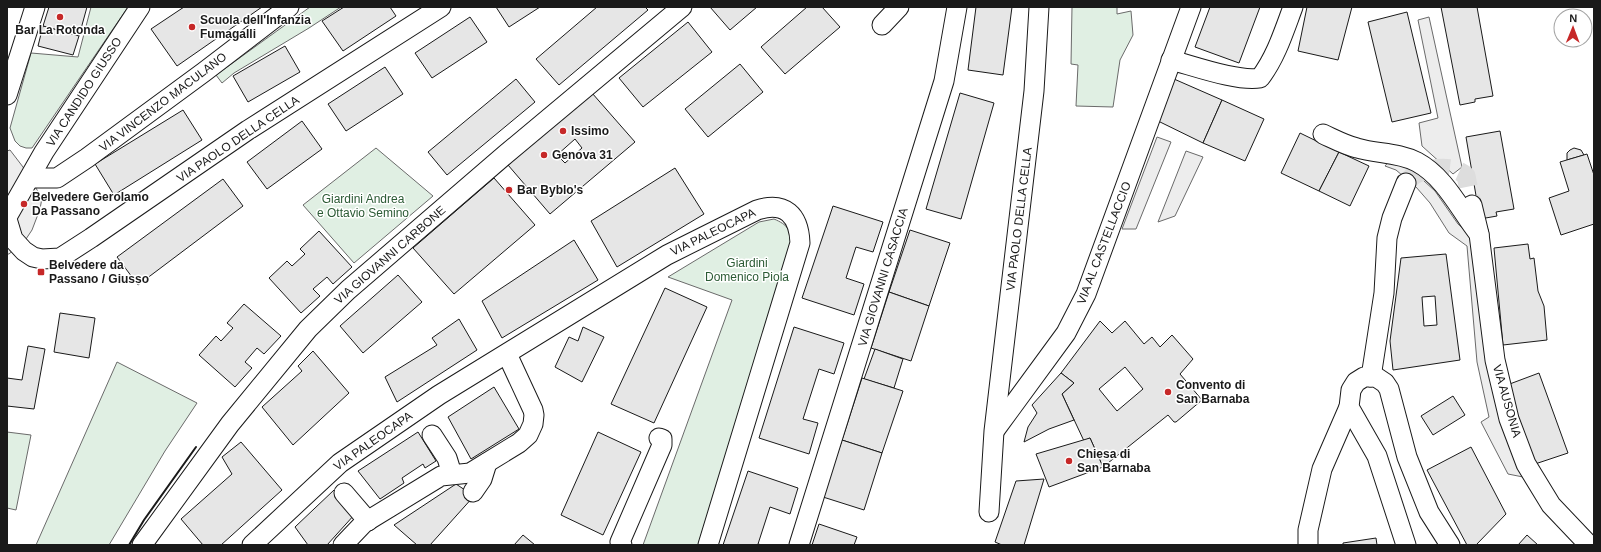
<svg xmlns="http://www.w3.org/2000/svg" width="1601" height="552" font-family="Helvetica,sans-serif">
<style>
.green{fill:#e0efe3;stroke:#6a6a6a}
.parking{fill:#ededed;stroke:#6a6a6a}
.building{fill:#e6e6e6;stroke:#1a1a1a;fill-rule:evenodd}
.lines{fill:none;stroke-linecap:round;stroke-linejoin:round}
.street-tunnel{stroke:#ddd;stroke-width:19;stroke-dasharray:19 10;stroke-linecap:butt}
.street-casing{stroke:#1a1a1a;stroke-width:21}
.street{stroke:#fff;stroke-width:19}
.wall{stroke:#1a1a1a;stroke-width:2}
.poi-dot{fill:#c62828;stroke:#fff;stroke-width:1.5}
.labels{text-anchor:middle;stroke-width:3;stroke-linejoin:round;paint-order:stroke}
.poi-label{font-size:12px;font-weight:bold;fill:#1a1a1a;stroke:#fff;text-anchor:start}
.street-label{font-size:12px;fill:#1a1a1a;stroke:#fff}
.park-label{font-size:12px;fill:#2b5a34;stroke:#fff}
</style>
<rect width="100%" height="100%" fill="#fff"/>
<g class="green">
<path d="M91 7H128L32 148H26L20 146 15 141 10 128 31 53 78 57Z"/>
<path d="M310 7H341L309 28 234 73 222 83 216 75Z"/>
<path d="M1072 7H1117V14L1131 11 1133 35 1120 60 1113 107 1076 106 1078 65 1071 64Z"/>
<path d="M376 148 433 196 354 263 303 205Z"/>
<path d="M774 219C788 225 790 229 792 245L698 545H643L732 300 668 277 759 222Z"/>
<path d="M117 362 197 403 165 451 109 545H36Z"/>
<path d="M7 432 31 435 16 510 7 508Z"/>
</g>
<g class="parking">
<path d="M1429 17 1462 167 1453 174 1422 146 1419 123 1438 118 1418 20Z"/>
<path d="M1157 137 1171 142 1136 229H1122Z"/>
<path d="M10 150 23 167 42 198 40 209 32 230 26 239 9 254H7V151Z"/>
<path d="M1186 151 1203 157 1175 216 1158 222Z"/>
<path d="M1391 159 1412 170 1435 191 1458 224 1468 233 1476 246 1528 478 1508 474 1481 422 1489 417 1477 362 1467 246 1449 233 1430 203 1416 187 1396 170 1385 166Z"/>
</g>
<g class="building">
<path d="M49 7H87L79 36 43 26Z"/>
<path d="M184 7H262L177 66 151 29Z"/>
<path d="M344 7H390L396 16 343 51 322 21Z"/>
<path d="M496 7H540L509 27Z"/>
<path d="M597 7H645L648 10 559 85 536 59Z"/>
<path d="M710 7H757L730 30Z"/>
<path d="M807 7H822L840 27 785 74 761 47Z"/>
<path d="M976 7H1012L1003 75 968 70Z"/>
<path d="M1210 7H1260L1239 63 1195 47Z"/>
<path d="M1307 7H1352L1338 60 1298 51Z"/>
<path d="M1441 7H1477L1493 96 1475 99V102L1460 105Z"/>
<path d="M1407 12 1431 113 1392 122 1368 22Z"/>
<path d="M470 17 487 42 432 78 415 53Z"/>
<path d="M688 22 712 52 643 107 619 78Z"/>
<path d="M43 26 79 36 73 55 38 46Z"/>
<path d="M285 46 300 72 248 102 233 76Z"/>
<path d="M740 64 763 92 708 137 685 109Z"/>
<path d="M385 67 403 94 346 131 328 104Z"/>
<path d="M516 79 535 102 447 175 428 152Z"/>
<path d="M1174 79 1222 100 1203 143 1156 120Z"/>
<path d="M592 93 635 142 550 214 508 165ZM575 139 582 148 565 163 557 155Z"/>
<path d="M960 93 994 103 961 219 926 209Z"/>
<path d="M1222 100 1264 119 1245 161 1203 143Z"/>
<path d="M183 110 202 140 114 195 95 164Z"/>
<path d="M302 121 322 149 267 189 247 162Z"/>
<path d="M1500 131 1514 209 1496 212 1497 216 1480 219 1466 137Z"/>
<path d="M1300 133 1339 152 1319 191 1281 173Z"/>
<path d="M1574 148 1581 150 1584 155 1567 160V153L1570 150Z"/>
<path d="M1339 152 1369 166 1350 206 1319 191Z"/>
<path d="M1587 154 1594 175V224L1561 235 1549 198 1569 191 1560 162Z"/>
<path d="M675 168 704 214 617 267 591 221Z"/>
<path d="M494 178 535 225 454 294 413 248Z"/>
<path d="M223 179 243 206 138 285 117 257Z"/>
<path d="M833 206 883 222 873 252 856 247 846 278 864 284 854 315 802 298Z"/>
<path d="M910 230 950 243 929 306 889 292Z"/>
<path d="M319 231 352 267 333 284 327 277 313 289 320 296 301 313 269 278 287 261 292 266 305 254 300 249Z"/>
<path d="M574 240 598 280 502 338 482 301Z"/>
<path d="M1528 244 1530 259 1534 258 1538 291 1544 306 1547 340 1503 345 1494 248Z"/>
<path d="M1446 254 1460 360 1393 370 1390 341 1401 258ZM1435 296 1437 325 1424 326 1422 297Z"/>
<path d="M398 275 422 302 363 353 340 326Z"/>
<path d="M665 288 707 307 654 423 611 404Z"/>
<path d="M889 292 929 306 911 361 871 348Z"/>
<path d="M244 304 281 336 264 354 257 348 245 362 252 368 235 387 199 355 216 336 221 341 233 328 227 323Z"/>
<path d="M60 313 95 318 89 358 54 352Z"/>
<path d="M459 319 477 350 397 402 385 377 437 345 432 338Z"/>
<path d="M1100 321 1112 333 1125 321 1144 344 1152 337 1160 347 1172 335 1193 359 1180 374 1202 400 1176 422H1174L1168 415 1103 467 1090 438 1084 441 1062 394 1074 383 1061 373ZM1125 367 1143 389 1117 411 1099 389Z"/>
<path d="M583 327 604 337 582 382 555 367 569 337 578 341Z"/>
<path d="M794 327 844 343 834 374 819 369 803 419 818 423 809 454 759 438Z"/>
<path d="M28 346 45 349 34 409 7 406V378L22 380Z"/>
<path d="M875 349 903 359 894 388 864 379Z"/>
<path d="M313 351 349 393 293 445 262 407 302 371 298 366Z"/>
<path d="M1061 373 1074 383 1062 394 1074 420 1049 429 1024 442 1028 427 1037 413 1032 405Z"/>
<path d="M1539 373 1568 453 1535 464 1507 385Z"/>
<path d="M862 378 903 391 882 453 842 440Z"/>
<path d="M494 387 519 429 471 459 448 417Z"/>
<path d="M1453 396 1465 415 1433 435 1421 416Z"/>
<path d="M418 432 436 461 425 468 423 464 402 478 404 483 380 499 358 471Z"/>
<path d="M598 432 641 452 603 535 561 515Z"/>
<path d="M1090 438 1103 467 1049 487 1036 454Z"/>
<path d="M842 440 882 453 864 510 823 497Z"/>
<path d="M241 442 282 490 221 545H203L181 519 232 474 222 457Z"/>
<path d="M1471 447 1506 514 1476 545H1467L1427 470Z"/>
<path d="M748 471 798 488 790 514 770 507 758 544 762 545H723Z"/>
<path d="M1044 479 1024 545H1002L995 542 1016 481Z"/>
<path d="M456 484 474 496 430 545H417L394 525Z"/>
<path d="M334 490 355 514 327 545H308L295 527Z"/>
<path d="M819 524 857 537 854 545H812Z"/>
<path d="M523 535 535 545H514Z"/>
<path d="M1527 535 1538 545H1518Z"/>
<path d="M1376 538 1377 545H1343V543Z"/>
</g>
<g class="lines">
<path class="street-tunnel" d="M1406 183C1409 180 1412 176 1416 174 1429 168 1455 164 1466 176L1472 205"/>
<defs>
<g id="street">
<path d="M882 25 899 7"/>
<path d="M1171 60C1194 66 1238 82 1260 78 1276 57 1284 31 1293 7"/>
<path d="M7 95 35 7"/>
<path d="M1323 134C1334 139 1345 145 1357 148 1377 154 1398 152 1417 162 1445 177 1460 210 1479 234L1472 205"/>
<path d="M30 178H57L87 158 204 72 289 7"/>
<path d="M7 217 44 152 140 7"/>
<path d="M7 219 13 239 24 251 33 257 42 259 60 258 91 238 248 130 441 7"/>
<path d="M1479 234 1495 360 1509 419 1526 464 1551 505 1589 545"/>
<path d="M1371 377 1384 293 1387 238 1392 218 1406 183"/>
<path d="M995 430 1066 333 1086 294 1191 7"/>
<path d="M432 435 447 458 452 474"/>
<path d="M473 492 482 479 487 463"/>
<path d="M344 493 368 521"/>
<path d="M989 512 994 431 1034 91 1039 7"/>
<path d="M142 545 230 424 308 329 348 290 506 154 682 7"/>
<path d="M252 545 340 463 439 395 667 255 757 210C785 201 799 215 800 243L708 545"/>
<path d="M343 545 364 523 441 476 470 473 519 443 528 435 533 424 534 415 533 410 507 354"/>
<path d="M622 545 620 542 662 445V439L659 438"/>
<path d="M799 545 944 81 957 7"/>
<path d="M1308 545V530L1322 469 1349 407"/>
<path d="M1406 545 1377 456 1349 407 1351 390 1356 382 1364 377H1376L1385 383 1389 389 1407 457 1429 512 1450 545"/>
</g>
</defs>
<use href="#street" class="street-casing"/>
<use href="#street" class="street"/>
<path class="wall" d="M129 545 144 520 196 447"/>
</g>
<g class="poi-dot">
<circle cx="60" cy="17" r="4"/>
<circle cx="192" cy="27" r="4"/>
<circle cx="563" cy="131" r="4"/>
<circle cx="544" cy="155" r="4"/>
<circle cx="509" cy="190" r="4"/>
<circle cx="24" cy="204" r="4"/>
<rect x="37" y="268" width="8" height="8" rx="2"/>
<circle cx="1168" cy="392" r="4"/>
<circle cx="1069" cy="461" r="4"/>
</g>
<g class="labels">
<g class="poi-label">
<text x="200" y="24">Scuola dell'Infanzia<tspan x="200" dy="14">Fumagalli</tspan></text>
<text x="60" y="34" text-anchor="middle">Bar La Rotonda</text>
<text x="571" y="135">Issimo</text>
<text x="552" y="159">Genova 31</text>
<text x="517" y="194">Bar Byblo's</text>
<text x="32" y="201">Belvedere Gerolamo<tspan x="32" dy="14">Da Passano</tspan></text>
<text x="49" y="269">Belvedere da<tspan x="49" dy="14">Passano / Giusso</tspan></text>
<text x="1176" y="389">Convento di<tspan x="1176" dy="14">San Barnaba</tspan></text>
<text x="1077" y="458">Chiesa di<tspan x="1077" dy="14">San Barnaba</tspan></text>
</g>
<g class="street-label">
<text transform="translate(84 92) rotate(-57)" y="4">VIA CANDIDO GIUSSO</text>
<text transform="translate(163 102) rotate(-37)" y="4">VIA VINCENZO MACULANO</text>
<text transform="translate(238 139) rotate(-34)" y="4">VIA PAOLO DELLA CELLA</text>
<text transform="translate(1019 219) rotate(-83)" y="4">VIA PAOLO DELLA CELLA</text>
<text transform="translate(713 232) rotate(-26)" y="4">VIA PALEOCAPA</text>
<text transform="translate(1104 243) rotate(-69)" y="4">VIA AL CASTELLACCIO</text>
<text transform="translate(390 255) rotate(-41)" y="4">VIA GIOVANNI CARBONE</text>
<text transform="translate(883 277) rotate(-73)" y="4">VIA GIOVANNI CASACCIA</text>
<text transform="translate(1507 401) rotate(74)" y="4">VIA AUSONIA</text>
<text transform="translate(373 441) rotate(-35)" y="4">VIA PALEOCAPA</text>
</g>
<g class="park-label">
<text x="363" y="203">Giardini Andrea<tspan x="363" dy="14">e Ottavio Semino</tspan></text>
<text x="747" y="267">Giardini<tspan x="747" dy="14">Domenico Piola</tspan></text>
</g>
</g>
<rect width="1601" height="552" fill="none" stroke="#1a1a1a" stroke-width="16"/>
<g transform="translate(1573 28) rotate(1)"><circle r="19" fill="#ffffff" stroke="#a3a3a3"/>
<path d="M0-3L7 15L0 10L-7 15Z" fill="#c62828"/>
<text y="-6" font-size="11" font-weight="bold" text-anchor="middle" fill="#1a1a1a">N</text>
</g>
</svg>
